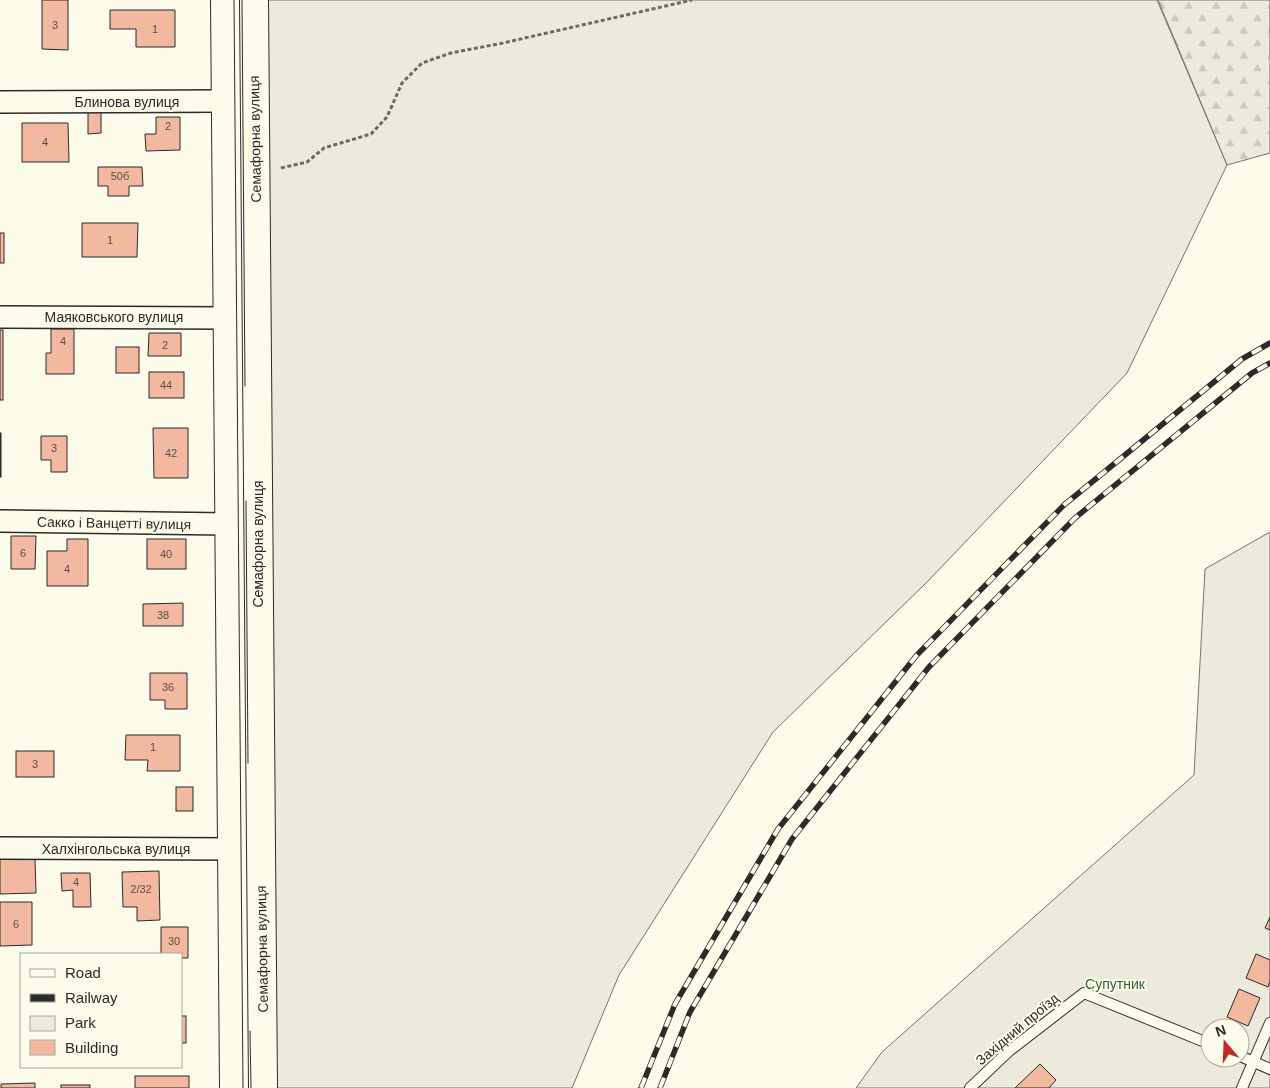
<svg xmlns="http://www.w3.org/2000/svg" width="1270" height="1088" font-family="Helvetica,sans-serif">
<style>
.green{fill:#ecebdb;stroke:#74746e;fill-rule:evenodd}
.forest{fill:url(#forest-firs);stroke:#74746e}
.building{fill:#f2b8a0;stroke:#2b2b2b}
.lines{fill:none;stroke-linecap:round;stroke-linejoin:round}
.lane-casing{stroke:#2b2b2b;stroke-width:12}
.street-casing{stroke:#2b2b2b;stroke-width:24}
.secondary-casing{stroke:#2b2b2b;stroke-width:30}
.path{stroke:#6a6964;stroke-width:3;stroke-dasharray:4 2.5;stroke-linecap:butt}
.lane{stroke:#fdfbea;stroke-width:10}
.street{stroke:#fdfbea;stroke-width:21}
.secondary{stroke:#fdfbea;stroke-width:28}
.tram{stroke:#2b2b2b;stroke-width:1}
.rail-casing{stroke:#2b2b2b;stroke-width:5.5}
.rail{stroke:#fdfbea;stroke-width:4;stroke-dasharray:11;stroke-linecap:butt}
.labels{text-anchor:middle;stroke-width:4;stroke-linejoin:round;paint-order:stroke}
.number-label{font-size:11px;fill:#5d4e48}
.street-label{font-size:14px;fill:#2b2b2b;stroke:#fdfbea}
.park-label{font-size:14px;fill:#34623c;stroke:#fdfbea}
</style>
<defs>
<pattern id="forest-firs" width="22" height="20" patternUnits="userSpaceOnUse" patternTransform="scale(1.25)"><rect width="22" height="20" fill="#ecebdb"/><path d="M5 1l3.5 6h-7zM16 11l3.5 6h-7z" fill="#cbcabc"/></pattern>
</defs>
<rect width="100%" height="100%" fill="#fdfbea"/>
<g class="green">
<path d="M214 0H1157L1227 165 1127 373 927 582 773 732 619 975 572 1088H221Z"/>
<path d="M1270 532V1088H856L882 1052 1194 775 1205 569ZM1210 1028H1240V1058H1210Z"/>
</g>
<path class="forest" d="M1158 0H1270V153L1227 165Z"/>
<g class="building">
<path d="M42 0H68V50L42 49Z"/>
<path d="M110 10H175V47H136V29H110Z"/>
<path d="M88 109H101V133L88 134Z"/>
<path d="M156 117H180V150L146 151 145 134H156Z"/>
<path d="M22 123H68L69 162H22Z"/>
<path d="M98 167H142L143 186H129V196H108V186H98Z"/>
<path d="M82 223H138L137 257H82Z"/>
<rect x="0" y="233" width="4" height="30"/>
<path d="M51 329H74V374H46V353H51Z"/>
<rect x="0" y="330" width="3" height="70"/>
<path d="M149 333H181V356H148Z"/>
<rect x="116" y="347" width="23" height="26"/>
<rect x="149" y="372" width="35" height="26"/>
<path d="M153 428H188V478H154Z"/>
<rect x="0" y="433" width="1" height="44"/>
<path d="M41 436H67V472H51V460H41Z"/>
<path d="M11 536H36L35 569H11Z"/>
<path d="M67 539H88V586H47V551H67Z"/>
<rect x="147" y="539" width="39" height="30"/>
<path d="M183 603V626H143V604Z"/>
<path d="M150 673H187V709H165V700H150Z"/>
<path d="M126 735H180V771H147L148 760H125Z"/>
<rect x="16" y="751" width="38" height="26"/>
<rect x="176" y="787" width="17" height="24"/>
<path d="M0 859H35L36 893 0 894Z"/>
<path d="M159 871 160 920 137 921V907H123L122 872Z"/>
<path d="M61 873H90L91 907H73V890L62 891Z"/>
<path d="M0 902H32V945L0 946Z"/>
<path d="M1270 917V930L1265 928Z"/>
<path d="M161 927H188V958H181V954H161Z"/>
<path d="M1256 954 1270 960V981L1268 987 1246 978Z"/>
<path d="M1239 989 1260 998 1248 1026 1227 1017Z"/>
<rect x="181" y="1016" width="5" height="27"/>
<path d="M1040 1064 1056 1080 1049 1088H1015Z"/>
<rect x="135" y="1076" width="54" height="12"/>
<path d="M35 1083V1088H1V1084Z"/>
<rect x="61" y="1085" width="29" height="3"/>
</g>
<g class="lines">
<defs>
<g id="lane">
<path d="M1240 1056 1270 1069"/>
<path d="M970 1088 1009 1051 1084 993 1210 1044"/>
<path d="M1242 1088 1270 1023"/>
</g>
<g id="street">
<path d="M0 102 225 101"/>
<path d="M0 317 227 318"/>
<path d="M0 521 228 524"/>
<path d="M0 848 232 849"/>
</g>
<g id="secondary">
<path d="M225 0 234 1088"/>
<path d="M254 0 263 1088"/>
</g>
</defs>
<use href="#lane" class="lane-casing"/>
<use href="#street" class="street-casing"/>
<use href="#secondary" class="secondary-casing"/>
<path class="path" d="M281 168 307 162 324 148 371 134 387 117 402 83 422 63 451 53 503 43 692 0"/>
<use href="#lane" class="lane"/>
<use href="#street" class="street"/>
<use href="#secondary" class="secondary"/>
<g class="tram">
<path d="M234 0 243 1088"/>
<path d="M242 0 245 386"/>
<path d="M246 501 248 763"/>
<path d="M250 1031 251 1088"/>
</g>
<defs>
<g id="rail">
<path d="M641 1088 675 1004 778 829 916 656 1064 505 1242 359 1270 343"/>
<path d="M660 1088 690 1012 792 839 929 667 1075 518 1252 373 1270 363"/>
</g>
</defs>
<use href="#rail" class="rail-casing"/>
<use href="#rail" class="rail"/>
</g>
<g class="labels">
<g class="number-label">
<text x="55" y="29">3</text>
<text x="155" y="33">1</text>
<text x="168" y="130">2</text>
<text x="45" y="146">4</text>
<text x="120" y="180">50б</text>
<text x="110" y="244">1</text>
<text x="63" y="345">4</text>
<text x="165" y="349">2</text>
<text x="166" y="389">44</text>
<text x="54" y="452">3</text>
<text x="171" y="457">42</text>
<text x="23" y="557">6</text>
<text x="166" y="558">40</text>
<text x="67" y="573">4</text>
<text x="163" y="619">38</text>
<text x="168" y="691">36</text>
<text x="153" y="751">1</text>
<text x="35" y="768">3</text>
<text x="76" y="886">4</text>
<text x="141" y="893">2/32</text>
<text x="16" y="928">6</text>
<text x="174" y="945">30</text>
</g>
<g class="street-label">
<text x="127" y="107">Блинова вулиця</text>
<text transform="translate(255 139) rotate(-91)" y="5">Семафорна вулиця</text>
<text x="114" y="322">Маяковського вулиця</text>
<text transform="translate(114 523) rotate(1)" y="5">Сакко і Ванцетті вулиця</text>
<text transform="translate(258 544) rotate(-90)" y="5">Семафорна вулиця</text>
<text x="116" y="854">Халхінгольська вулиця</text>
<text transform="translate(262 949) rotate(-91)" y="5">Семафорна вулиця</text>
<text transform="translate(1017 1029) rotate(-40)" y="5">Західний проїзд</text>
</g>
<g class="park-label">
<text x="1115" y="989">Супутник</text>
</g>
</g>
<rect x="20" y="953" width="162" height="115" fill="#fdfbea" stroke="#a9a89e"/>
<rect x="30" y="969" width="25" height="8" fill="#fdfbea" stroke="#a9a89e"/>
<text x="65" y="978" font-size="15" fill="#2b2b2b">Road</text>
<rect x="30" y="994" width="25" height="8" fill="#2b2b2b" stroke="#a9a89e"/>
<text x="65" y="1003" font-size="15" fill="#2b2b2b">Railway</text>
<rect x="30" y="1016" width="25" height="15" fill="#ecebdb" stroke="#a9a89e"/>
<text x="65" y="1028" font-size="15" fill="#2b2b2b">Park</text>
<rect x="30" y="1040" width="25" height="15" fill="#f2b8a0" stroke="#a9a89e"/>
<text x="65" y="1053" font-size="15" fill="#2b2b2b">Building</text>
<g transform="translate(1225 1043) rotate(341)"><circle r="24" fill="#fdfbea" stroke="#a9a89e"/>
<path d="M0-4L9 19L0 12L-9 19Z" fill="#c62828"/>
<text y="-8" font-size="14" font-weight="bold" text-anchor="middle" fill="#2b2b2b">N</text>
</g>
</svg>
